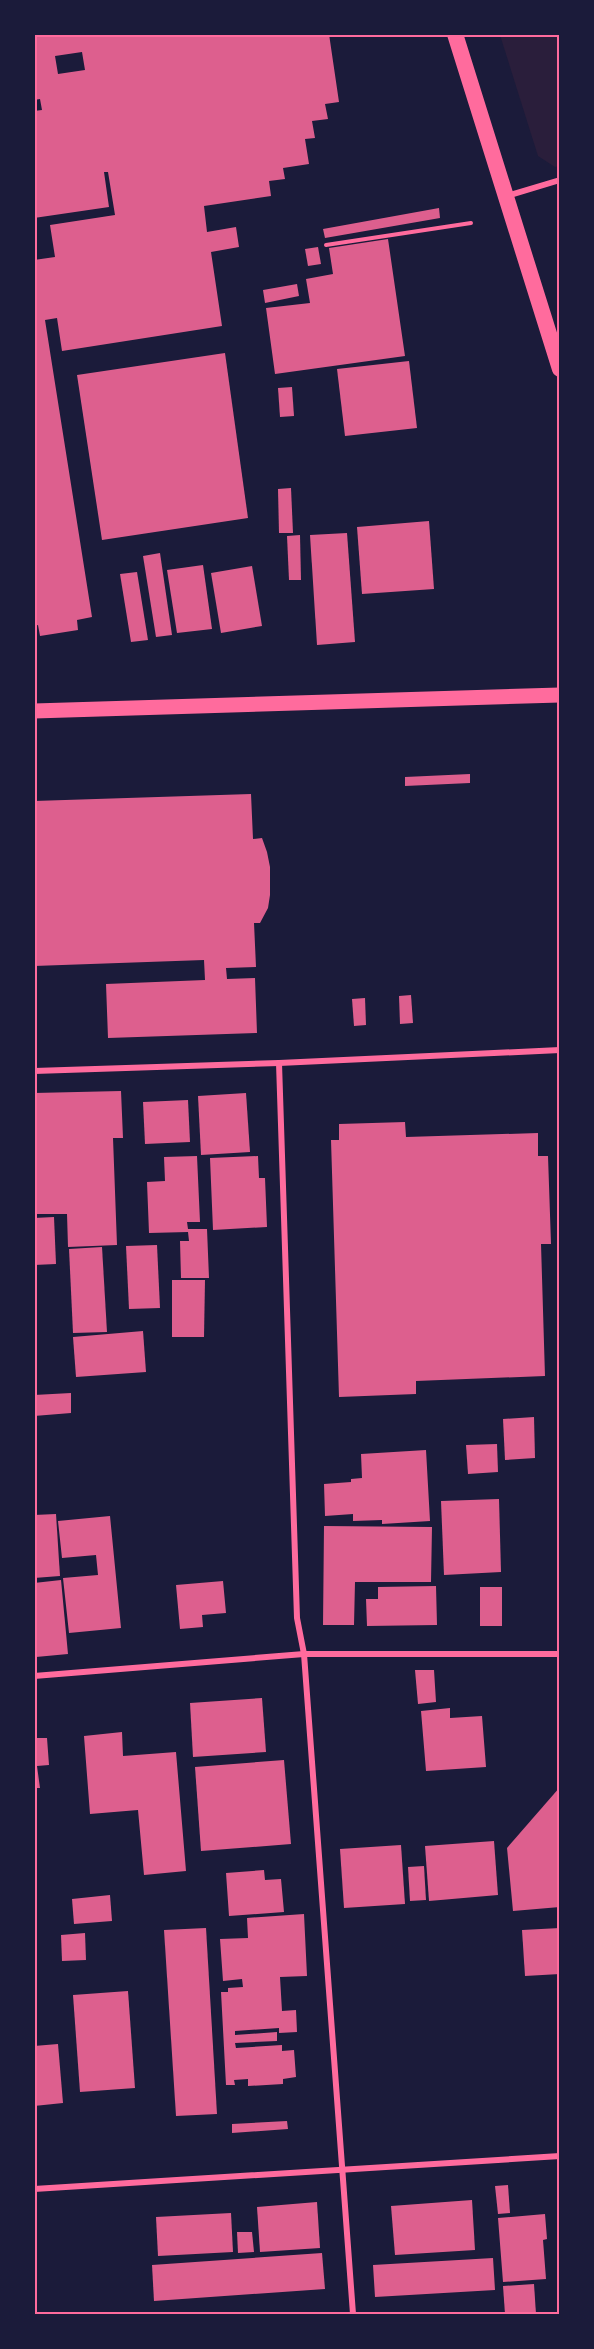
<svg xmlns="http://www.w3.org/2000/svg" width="594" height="2349" font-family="'DejaVu Sans',sans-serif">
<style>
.green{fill:#2a1e3b}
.building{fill:#dd5f8e;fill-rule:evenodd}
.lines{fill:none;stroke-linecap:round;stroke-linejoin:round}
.path{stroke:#ff6b9d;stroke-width:4}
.minor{stroke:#ff6b9d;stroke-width:6}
.primary{stroke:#ff6b9d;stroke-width:15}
.trunk{stroke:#ff6b9d;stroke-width:16}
.neatline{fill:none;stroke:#ff6b9d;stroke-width:2}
</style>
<rect width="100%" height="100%" fill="#1b1b3a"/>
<path class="green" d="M500 35H559V166L555 167 538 156Z"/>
<g class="building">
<path d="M34 34H329L339 102 325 104 328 119 312 121 315 138 305 139 309 164 283 168 285 179 269 181 271 196 204 206 207 232 236 227 239 247 211 252 222 326 62 351 57 318 45 320 92 617 77 620 78 630 40 636 38 625 34 626V260L55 257 50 225 115 215 108 172H104L109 207 34 218V111L42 110 40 99 34 100ZM82 52 85 70 58 74 55 56Z"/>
<path d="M439 208 440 218 325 238 323 229Z"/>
<path d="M388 239 405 356 275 374 266 308 310 303 306 279 333 274 329 248Z"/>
<path d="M318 247 321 264 308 266 305 249Z"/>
<path d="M297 284 299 296 265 303 263 290Z"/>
<path d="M225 353 248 518 102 540 77 375Z"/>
<path d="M409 361 417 428 345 436 337 369Z"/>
<path d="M292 387 294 416 280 417 278 388Z"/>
<path d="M291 488 293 533H279L278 489Z"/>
<path d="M429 521 434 589 362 594 357 527Z"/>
<path d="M347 533 355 642 317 645 310 535Z"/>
<path d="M300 535 301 580H289L287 536Z"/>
<path d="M160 553 172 635 156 637 143 556Z"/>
<path d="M203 565 212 629 177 633 167 570Z"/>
<path d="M252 566 262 626 221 633 211 573Z"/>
<path d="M137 572 148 640 131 642 120 574Z"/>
<path d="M470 774V783L405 786V777Z"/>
<path d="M251 794 253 839 262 838 267 852 270 867V895L268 908 260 923H254L256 967 226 968 227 979 255 978 257 1033 108 1038 106 984 205 980 204 960 34 966V801Z"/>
<path d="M411 995 413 1023 400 1024 399 996Z"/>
<path d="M365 998 366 1025 354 1026 352 999Z"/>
<path d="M121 1091 123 1138H113L117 1245 68 1247 67 1214H34V1093Z"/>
<path d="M246 1093 250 1152 201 1155 198 1096Z"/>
<path d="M188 1100 190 1142 145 1144 143 1102Z"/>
<path d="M405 1122 406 1137 538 1133V1156H548L551 1244H541L545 1376 416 1381V1394L339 1397 331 1140H339V1124Z"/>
<path d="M197 1156 200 1222H187L188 1229H207L209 1278H181L180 1241H189L188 1232 149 1233 147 1182 165 1181 164 1157Z"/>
<path d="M258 1156 259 1178H265L267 1227 213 1230 210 1158Z"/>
<path d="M54 1217 56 1264 34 1265V1218Z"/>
<path d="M157 1245 160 1308 129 1309 126 1246Z"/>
<path d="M102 1247 107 1332 73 1333 69 1249Z"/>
<path d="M172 1280H205L204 1337H172Z"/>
<path d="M143 1331 146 1372 76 1377 73 1337Z"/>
<path d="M71 1393V1413L34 1416V1395Z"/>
<path d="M534 1417 535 1458 505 1460 503 1419Z"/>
<path d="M497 1444 498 1472 468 1474 466 1445Z"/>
<path d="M426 1450 430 1521 382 1524V1520L353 1521V1514L325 1516 324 1484 351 1482V1479L362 1478 361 1454Z"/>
<path d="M499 1499 501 1572 444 1575 441 1501Z"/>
<path d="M56 1514 60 1576 34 1578V1515Z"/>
<path d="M110 1516 121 1628 69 1633 63 1578 98 1575 96 1555 62 1558 58 1521Z"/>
<path d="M324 1526 432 1527 431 1582H355L354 1625H323Z"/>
<path d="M61 1580 68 1654 36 1657 34 1583Z"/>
<path d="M223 1581 226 1613 202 1615 203 1627 180 1629 176 1585Z"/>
<path d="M436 1586 437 1625 367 1626 366 1599H378V1587Z"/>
<rect x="480" y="1587" width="22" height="39"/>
<path d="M415 1670H434L436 1702 418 1704Z"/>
<path d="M262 1698 266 1752 193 1757 190 1703Z"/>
<path d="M450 1708V1718L482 1716 486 1767 426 1771 421 1711Z"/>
<path d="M122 1732 123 1756 176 1752 186 1871 144 1875 138 1810 90 1814 84 1736Z"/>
<path d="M34 1734 37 1738H47L49 1765 37 1766 40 1788H34Z"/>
<path d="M284 1760 291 1844 201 1851 195 1767Z"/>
<path d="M560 1787V1907L513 1911 507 1848Z"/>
<path d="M494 1841 498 1895 429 1901 425 1846Z"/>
<path d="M401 1845 405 1904 344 1908 340 1849Z"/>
<path d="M424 1866 426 1900 410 1901 408 1867Z"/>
<path d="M264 1870 265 1880 281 1879 284 1912 229 1916 226 1873Z"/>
<path d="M110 1895 112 1921 74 1924 72 1899Z"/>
<path d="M304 1914 307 1976 280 1977 282 2011 296 2010 297 2032 279 2033V2028L235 2031V2035L277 2032V2041L235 2043 236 2048 282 2045V2051L294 2050 296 2077 283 2079V2084L248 2086V2079L234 2080 235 2085H226L221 1992H228V1988L243 1987 242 1979 223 1981 220 1939 248 1938 247 1918Z"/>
<path d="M206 1928 217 2114 176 2116 164 1930Z"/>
<path d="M560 1928V1974L525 1976 522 1930Z"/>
<path d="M85 1933 86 1960 62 1961 61 1935Z"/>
<path d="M128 1991 135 2088 80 2092 73 1995Z"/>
<path d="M58 2044 63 2103 34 2106V2046Z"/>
<path d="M287 2121 288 2129 232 2133V2124Z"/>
<path d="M508 2185 510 2213 498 2214 495 2186Z"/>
<path d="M472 2200 475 2250 395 2255 391 2206Z"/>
<path d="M317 2202 320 2248 260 2252 257 2207Z"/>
<path d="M231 2213 233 2252 158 2256 156 2217Z"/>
<path d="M545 2214 547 2239 543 2240 546 2279 503 2282 498 2218Z"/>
<path d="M237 2232H252L254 2252 238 2253Z"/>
<path d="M322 2253 325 2289 154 2301 152 2265Z"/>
<path d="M493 2258 495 2290 375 2297 373 2265Z"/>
<path d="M534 2284 536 2314H505L503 2286Z"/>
</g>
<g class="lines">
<path class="path" d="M326 245 471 223"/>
<g class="minor">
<path d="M507 196 560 180"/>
<path d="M279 1063 297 1618 304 1654 353 2314"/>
<path d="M34 1071 279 1063 560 1050"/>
<path d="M34 1676 304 1654H560"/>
<path d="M34 2189 560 2156"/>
</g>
<path class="primary" d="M34 711 560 695"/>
<path class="trunk" d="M455 34 560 369"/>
</g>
<rect width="594" height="2349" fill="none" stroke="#1b1b3a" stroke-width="72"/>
<rect x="36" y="36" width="522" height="2277" class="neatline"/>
</svg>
